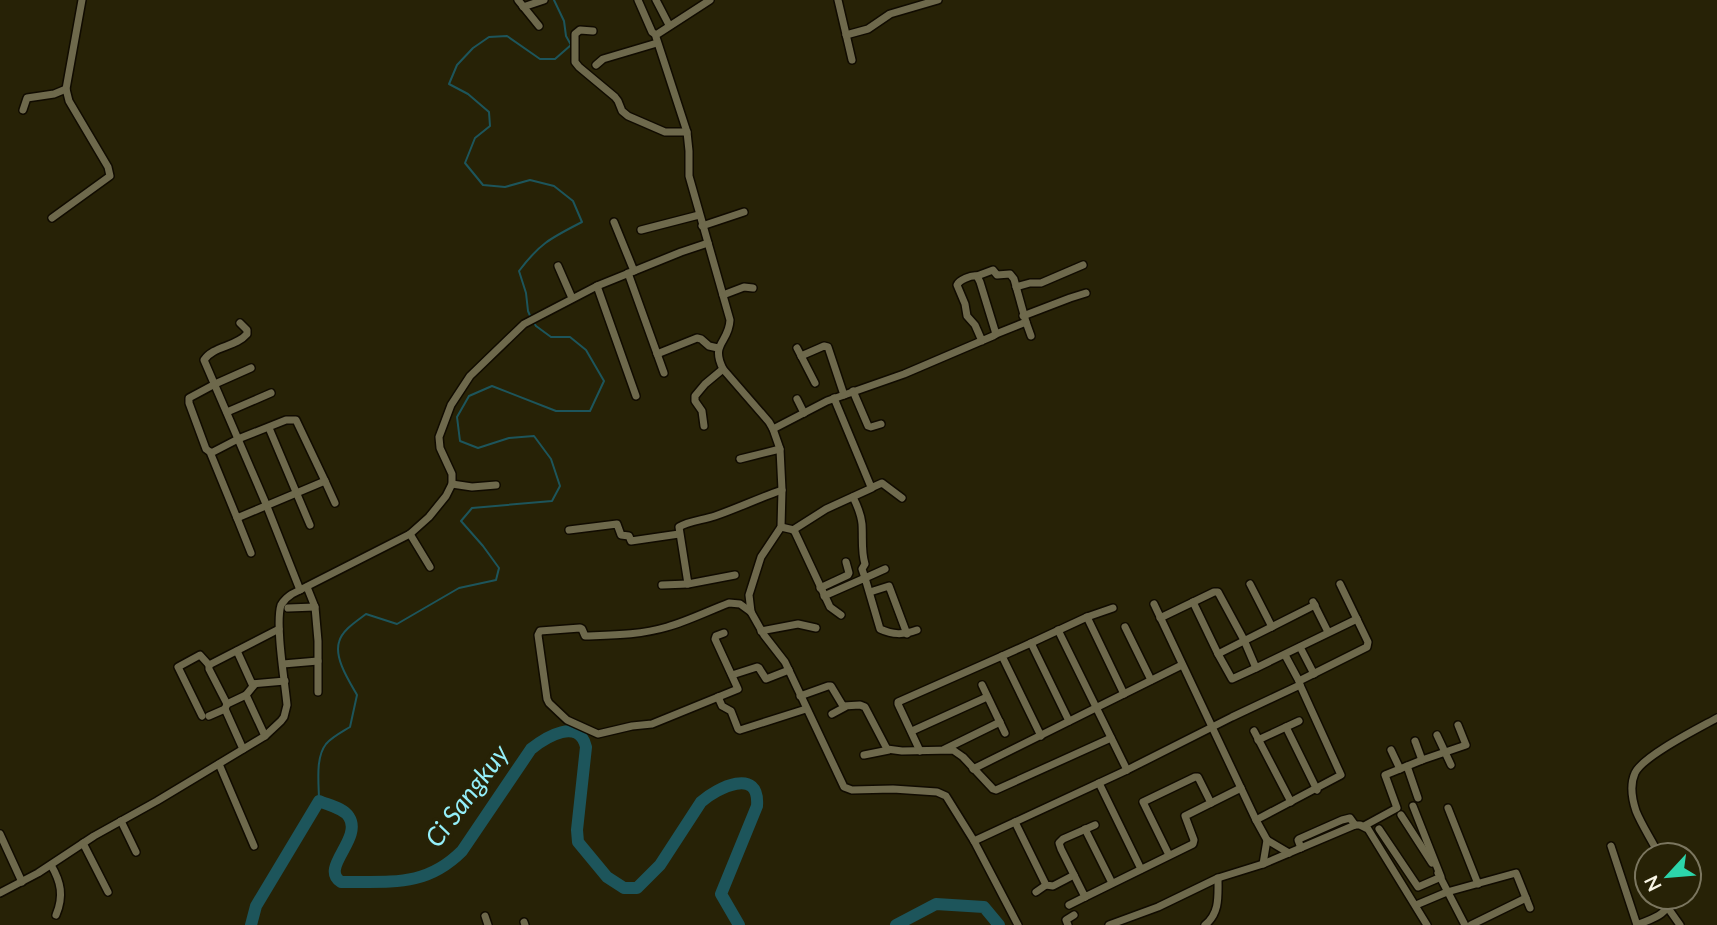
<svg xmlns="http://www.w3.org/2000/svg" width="1717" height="925" font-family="Lato,sans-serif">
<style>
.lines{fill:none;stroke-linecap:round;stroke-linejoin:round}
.stream{stroke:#1d555b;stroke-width:2}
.river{stroke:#1d555b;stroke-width:12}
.minor-casing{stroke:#100b00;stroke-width:10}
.minor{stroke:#6e694c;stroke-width:7}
.labels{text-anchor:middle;stroke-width:7;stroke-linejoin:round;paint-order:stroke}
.water-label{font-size:26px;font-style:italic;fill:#94eff9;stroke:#272206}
</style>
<rect width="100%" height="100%" fill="#272206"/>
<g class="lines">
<g class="stream">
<path d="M531 318 528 311 526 293 519 271C540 243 551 238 582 222L573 201 554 186 530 180 505 187 483 185 465 163 475 138 490 126 489 112 468 94 449 84 457 65 473 48 489 37 507 36 540 59H555L571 45 566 36 564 21 554 0"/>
<path d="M319 801C319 784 315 758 326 744 332 737 342 732 350 727L357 695C349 681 334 658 339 642 342 630 357 621 366 614L397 624 459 588 496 580 499 568 483 546 461 521 472 508 552 501 560 486 551 459 534 436 509 438 478 448 460 441 457 417 469 396 492 386 556 411H590L604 381 586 350 570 337H551L536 326 534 323"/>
</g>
<g class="river">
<path d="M251 925 256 906 319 801C328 805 344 808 349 817 363 839 319 868 341 882 390 881 425 888 462 851L531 749C546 737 579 717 586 747L577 830 578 842 607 877 624 888H637L660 865 701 802C717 788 760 766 757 806L721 894 739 925"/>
<path d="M896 925 936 904 984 907 999 925"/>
</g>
<defs>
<g id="minor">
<path d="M518 0 539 26"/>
<path d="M638 0 652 32 656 35"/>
<path d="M656 0 669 25"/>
<path d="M710 0 656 35V37L687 132 689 151V176L730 320C729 343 710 343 723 369L769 422 773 429 780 449 782 490 781 527 761 557 749 595 751 612 764 635 785 662 844 787 852 790 893 789 937 792 946 796 974 841 1018 925"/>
<path d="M838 0 852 60"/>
<path d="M523 7 544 0"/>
<path d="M593 31 580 30 575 34V62L579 67 615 97 618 101 622 111 628 116 665 132H687"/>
<path d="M846 35 868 29 890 14 938 0"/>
<path d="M596 65 603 59 657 43"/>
<path d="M23 110 27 98 54 94 66 89"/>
<path d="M52 218 110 176 108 167 69 101 66 89 82 0"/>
<path d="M614 222 634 271"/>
<path d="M702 226 744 212"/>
<path d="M641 230 699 215"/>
<path d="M558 266 572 298"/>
<path d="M628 273 664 373"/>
<path d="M977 276 993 270 997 275 1010 274 1014 279 1026 322 996 334"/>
<path d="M597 286 636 396"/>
<path d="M1016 287 1030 283H1041L1083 265"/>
<path d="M723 295 744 287 753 288"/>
<path d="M1023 316 1070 298 1086 293"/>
<path d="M1026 322 1031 336"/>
<path d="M240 323 247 330V334C236 347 213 346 204 360L266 504 300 590"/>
<path d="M797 348 815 383"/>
<path d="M657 354 697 338 701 339 709 346 718 348"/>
<path d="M801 356 824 346 828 347 844 395"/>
<path d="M853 391 868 426 871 427 881 424"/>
<path d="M834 398 871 487H873L882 483 902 498"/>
<path d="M797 399 804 413"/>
<path d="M227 412 271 393"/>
<path d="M704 426 702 411 695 401V396L705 384 723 369"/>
<path d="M269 428 310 525"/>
<path d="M773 429 827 401 904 374 993 336 996 334 980 282 977 276C971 275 959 280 957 285L965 304 967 316 975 325 982 341"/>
<path d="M210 452 237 518 325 481 296 420H286L238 439 213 452H210L206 449 189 403V398L215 384 251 368"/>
<path d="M740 459 780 449"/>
<path d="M325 481 335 503"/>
<path d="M452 484 472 487 496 485"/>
<path d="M853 497C857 505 861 514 862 524 863 538 861 551 865 564L862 569 865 578 885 569"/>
<path d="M237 518 251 553"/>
<path d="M781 527 794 530 830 607 841 615"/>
<path d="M569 530 617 524 621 535 629 536 631 541 679 534"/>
<path d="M793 530 826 509 872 488"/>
<path d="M410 534 430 567"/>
<path d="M735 575 688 584 679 527C688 521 703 520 715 516 738 508 759 498 782 490"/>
<path d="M1250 584 1272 627"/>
<path d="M662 585 688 584"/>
<path d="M307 587 315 607 318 641V692"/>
<path d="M820 588 848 575 849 573 846 562"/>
<path d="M870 592 889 586 907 634"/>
<path d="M824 596 865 578 880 629C893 635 903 635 917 630"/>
<path d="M1193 602 1218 654"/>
<path d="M1313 602 1328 632"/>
<path d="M1154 604 1256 820 1267 840 1289 853"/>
<path d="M288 608 315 607"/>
<path d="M1087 617 1124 694"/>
<path d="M1160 618 1214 592H1218L1244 640 1256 668 1357 619"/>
<path d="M1125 627 1151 680"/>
<path d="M1058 630 1127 770"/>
<path d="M761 631 798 624 816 628"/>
<path d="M724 633 716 636 715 639 738 689 652 724 632 726 598 734 567 720 549 703 547 699 538 635 540 631 580 628 582 629 585 636C612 635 640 635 667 627 688 621 708 611 729 603L740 604 751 612"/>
<path d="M1031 643 1087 617 1113 608"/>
<path d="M1300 647 1314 674"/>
<path d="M237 651 252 684 285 681"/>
<path d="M1285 655 1299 681"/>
<path d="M283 664 318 661"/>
<path d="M1256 668 1232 679 1218 654 1315 605"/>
<path d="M732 675 757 667 759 668 766 679 789 670"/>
<path d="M982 685 1005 733"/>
<path d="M246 695 265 736"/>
<path d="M800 696 828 686H831L843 706 860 705 865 707 887 749 902 751 953 750 963 757 993 789 996 790 1111 738"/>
<path d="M718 697 722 706 731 711 738 729 740 730 806 709"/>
<path d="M227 704 209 669V665L279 629"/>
<path d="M832 714 845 707"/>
<path d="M202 716 178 667 200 655 209 665"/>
<path d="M209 716 225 709"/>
<path d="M1286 727 1317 790"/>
<path d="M912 731 987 697"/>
<path d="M1254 731 1291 802"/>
<path d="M1437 735 1451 765"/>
<path d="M1041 736 1002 656 1031 643 1069 721"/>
<path d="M1258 740 1299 721"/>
<path d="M1415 741 1422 760"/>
<path d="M243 749 225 709 227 704 246 695 255 684"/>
<path d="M945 749 1000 722"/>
<path d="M1391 750 1400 769"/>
<path d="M920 751 898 704V702L1002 656"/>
<path d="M864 755 889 750"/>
<path d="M219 764 254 846"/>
<path d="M1407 766 1418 798"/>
<path d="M973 769 1182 665"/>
<path d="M1099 783 1141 869"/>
<path d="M1448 808 1478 884"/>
<path d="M1401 815 1432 863"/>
<path d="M1256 820 1341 775 1300 685"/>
<path d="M121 821 136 852"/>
<path d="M1015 822 1046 885 1053 886 1074 875"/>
<path d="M1095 825 1063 839 1059 843 1061 849 1085 897 1193 844 1194 840 1185 816 1241 788"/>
<path d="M1364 826 1397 808 1385 775 1422 760 1466 745 1458 725"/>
<path d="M1085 829 1112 883"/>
<path d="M1379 829 1418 887 1441 877 1413 806"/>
<path d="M0 834 22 882"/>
<path d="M974 841 1127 770 1232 717 1300 685 1299 681 1367 647 1368 642 1340 584"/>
<path d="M83 843 108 892"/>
<path d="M1611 846 1637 925"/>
<path d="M1301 848 1298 840 1299 839 1342 820 1350 818 1355 825"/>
<path d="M1169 855 1143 802 1195 777H1198L1211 803"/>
<path d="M1659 855C1652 840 1642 826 1636 811 1632 799 1630 784 1635 773 1643 756 1699 728 1717 718"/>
<path d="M1263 864 1267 840"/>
<path d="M51 865C61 882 64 896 56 915"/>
<path d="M1438 873 1465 925"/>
<path d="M1036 892 1046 885"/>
<path d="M0 893 38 873 94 836 157 801 265 736 281 721 284 717 287 705C285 683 275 624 281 605 284 600 287 597 292 594L410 534 429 517 446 496 452 484V474L440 448 439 437 451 405 470 376 524 324 597 286 681 252 708 243"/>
<path d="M1069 905 1085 897"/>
<path d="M1416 905 1447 892 1516 873 1530 908"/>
<path d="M1668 908 1680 925"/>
<path d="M485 916 488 925"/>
<path d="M524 922 525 925"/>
<path d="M1068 925 1066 920 1074 915"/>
<path d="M1109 925 1158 907 1218 878 1263 864 1355 825H1360L1368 829 1427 925"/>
<path d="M1205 925C1220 913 1218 896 1218 878"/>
<path d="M1471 925 1526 898"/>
<path d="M1637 925C1653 918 1667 916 1671 897"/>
</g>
</defs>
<use href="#minor" class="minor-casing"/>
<use href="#minor" class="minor"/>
</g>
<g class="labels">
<g class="water-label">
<text transform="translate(467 796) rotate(-53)" y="9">Ci Sangkuy</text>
</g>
</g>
<g transform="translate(1668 876) rotate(244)"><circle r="33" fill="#272206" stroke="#7b765f" stroke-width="2"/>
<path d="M0-5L12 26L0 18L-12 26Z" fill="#2cd5ab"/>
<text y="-10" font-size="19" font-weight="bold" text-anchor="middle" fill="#f8f5e5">N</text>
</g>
</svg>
